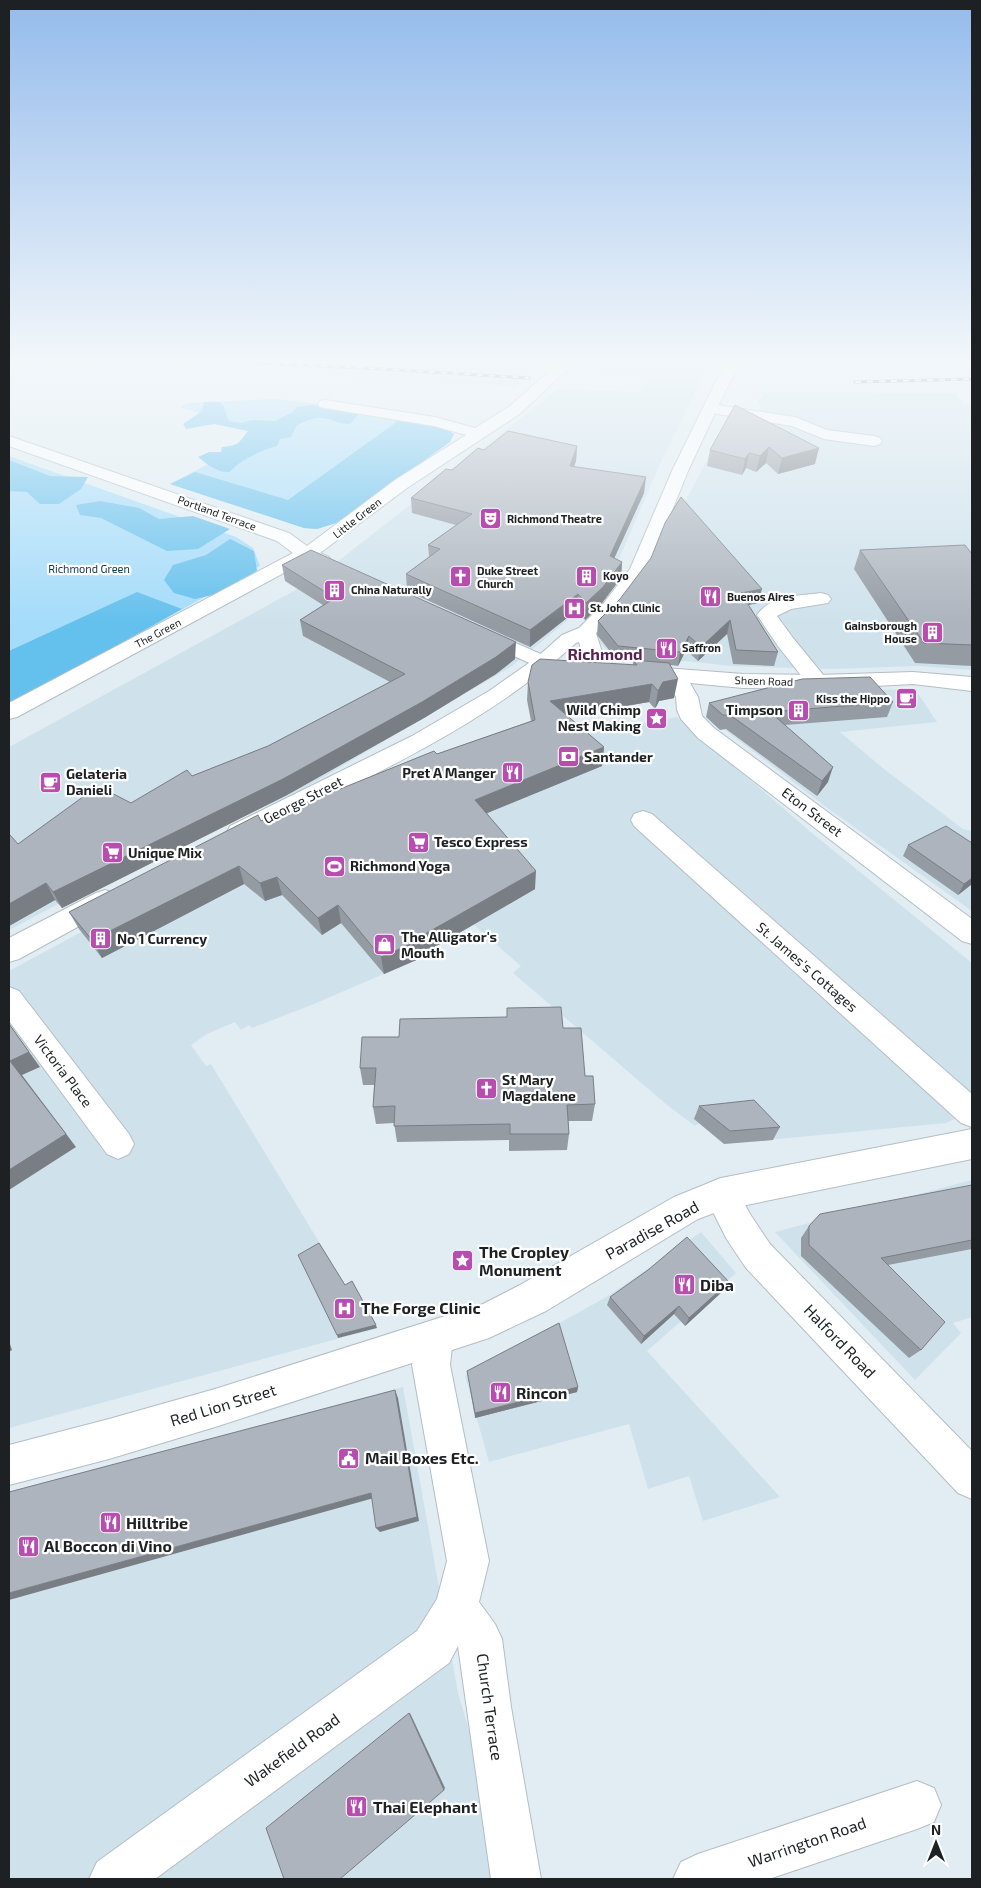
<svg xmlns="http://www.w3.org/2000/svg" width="981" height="1888" font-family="'Exo 2',sans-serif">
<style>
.built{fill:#cfe2ec}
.green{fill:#a4dcfa}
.forest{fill:#64c0ed}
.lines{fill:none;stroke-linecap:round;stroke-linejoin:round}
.street-casing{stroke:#b3bec4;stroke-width:2}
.primary-casing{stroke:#b3bec4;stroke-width:2}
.street{fill:#fff;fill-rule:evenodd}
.primary{fill:#fff;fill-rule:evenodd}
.rail-casing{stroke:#3d4245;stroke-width:3}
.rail{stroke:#fff;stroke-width:2;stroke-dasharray:6;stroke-linecap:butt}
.wall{fill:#959ba3}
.shaded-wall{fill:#797e84}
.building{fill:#adb4bd;stroke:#797e84}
.labels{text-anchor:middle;stroke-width:4.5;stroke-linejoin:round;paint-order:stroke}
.far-street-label{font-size:11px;fill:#1d2123;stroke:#fff}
.far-poi-label{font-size:11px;font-weight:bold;fill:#1d2123;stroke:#fff;text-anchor:start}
.far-park-label{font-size:11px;fill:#0c3649;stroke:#fff}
.poi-label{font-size:14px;font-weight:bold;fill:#1d2123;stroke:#fff;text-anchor:start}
.street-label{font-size:14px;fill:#1d2123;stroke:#fff}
.far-district-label{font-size:16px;font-weight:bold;fill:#572352;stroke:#fff}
.near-street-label{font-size:16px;fill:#1d2123;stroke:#fff}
.near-poi-label{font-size:16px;font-weight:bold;fill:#1d2123;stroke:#fff;text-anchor:start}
</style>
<rect width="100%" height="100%" fill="#e1edf3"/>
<g class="built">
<path d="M9 359H428L540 368 515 387 480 384 478 386 275 371 170 366 59 365 9 367Z"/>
<path d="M588 359H715L704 373 659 466 618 561 581 609 512 666 303 789 87 889 9 930V747L314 580 558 389 639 392 652 377 573 374Z"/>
<path d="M783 359H817L806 370H766L769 362 781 361Z"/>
<path d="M761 392 955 393 963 404 972 403V670L919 666 833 669 732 666 685 661 650 664 616 659 599 642 605 629 675 521 729 418 754 422 761 407 757 399 763 398Z"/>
<path d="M915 689 937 722 840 732 884 769 963 829 972 831V911L826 807 708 717 797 692Z"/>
<path d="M677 717 812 833 972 963V1111L946 1123 724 1144 699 1123 695 1126 667 1105 513 973 521 966 474 925 440 944 421 958 314 1004 252 1028 249 1025 241 1030 235 1022 207 1034 191 1045 206 1066 211 1064 347 1288 354 1285 377 1328 9 1428V971L248 842 532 744Z"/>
<path d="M972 1180V1317L953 1323 961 1333 915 1380 775 1232Z"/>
<path d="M701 1232 736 1273 647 1351 780 1497 703 1521 689 1476 648 1489 629 1424 489 1462 465 1376 608 1296Z"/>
<path d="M403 1387 458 1693 514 1879H9V1492Z"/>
</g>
<g class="green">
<path d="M277 399 323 405 321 407 330 409 444 428 454 434 450 442 336 523 317 529 304 528 170 484 266 434 180 407 189 403Z"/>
<path d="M9 456 236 537 253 548 260 566 9 706Z"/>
</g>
<g class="forest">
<path d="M204 402C227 401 221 402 229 421L242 423 252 420 275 421 291 413 297 407 312 405 359 414 350 424C339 424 332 419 322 418 313 417 305 422 297 425L291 437 280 439 277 446C262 450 240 460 230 472 217 473 208 465 198 457L209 452H221L222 447C239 445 238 444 248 431L214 424 186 429 183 424 202 411Z"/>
<path d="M398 421 444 428 454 434 450 442 336 523 317 529 304 528 170 484 195 472 288 500Z"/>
<path d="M9 460 50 476 88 477 81 489 59 504H40L27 492 9 491Z"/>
<path d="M100 501 139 508 159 519 193 516 230 529 198 549 167 551 101 518 80 515 76 505Z"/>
<path d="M230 539 254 551 257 571 213 595 195 599 174 593 164 580 173 565 206 555Z"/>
<path d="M137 592 182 609 9 706V651Z"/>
</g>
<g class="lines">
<defs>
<g id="street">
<path d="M563 359H578L521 413 407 488 320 553 329 557 331 561 329 565 322 567 306 561 17 717 9 719V703L293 553 277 541 9 446V436L289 533 307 546 395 480 466 435 434 426 325 408 320 407 318 404 320 401 325 400 435 417 475 428 510 406Z"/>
<path d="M711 404 795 417 827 430 874 436 880 438 882 441 880 444 874 446 824 439 792 426 706 412 703 409 706 406Z"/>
<path d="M821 593 828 595 831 599 828 603 791 609 777 616 793 638 829 682 826 687 818 689 810 687 778 646 757 615C771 595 800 596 821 593Z"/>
<path d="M481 628 550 658 553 662 550 666 543 668 536 666 474 638 471 634 474 630Z"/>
<path d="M643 811 652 814 972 1094V1127L961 1123 634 826 631 820 634 814Z"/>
<path d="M9 987 19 991 129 1134 134 1144 129 1154 118 1159 107 1154 9 1021Z"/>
<path d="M721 1178 733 1183 750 1214 770 1244 972 1451V1499L958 1493 746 1268 726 1238 704 1194 709 1183Z"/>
<path d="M435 1320 448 1325 453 1338 450 1365 489 1561 479 1602 495 1624 502 1639 511 1707 541 1879H491L458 1646 449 1663 155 1879H89L97 1862 417 1631 437 1599 447 1561 412 1365 417 1338 422 1325Z"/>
<path d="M917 1781 934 1788 941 1805 934 1822 917 1829 769 1879H673L681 1862 698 1854Z"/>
</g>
<g id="primary">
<path d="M731 359H745L730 381 688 471 648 570 617 612 596 633 602 652 615 667 611 671C593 676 583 658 579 642L576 643C481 729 361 780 248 838L239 841 230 838 227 832 230 826 412 736 489 691 536 658 562 635 579 628 603 604 630 569 672 471 716 381Z"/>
<path d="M639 666 743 674 818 675 913 672 972 677V691L913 684 818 689 743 688 690 683 698 697 702 716 714 728 972 919V944L962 941 698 738 681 719 677 710 676 697 668 681 632 677 628 672 632 667Z"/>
<path d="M105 890 114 893 118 900 114 907 19 959 9 962V938L96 893Z"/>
<path d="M972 1129V1159L722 1210 698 1219 546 1311 489 1338 215 1427 109 1459 9 1485V1445L109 1419 215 1389 483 1304 520 1285 674 1197 721 1178Z"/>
</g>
</defs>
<use href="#street" class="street-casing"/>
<use href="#primary" class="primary-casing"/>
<use href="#street" class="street"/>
<use href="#primary" class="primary"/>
<defs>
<g id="rail">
<path d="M9 361C183 356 356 367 529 378"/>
<path d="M907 362 969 359"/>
<path d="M855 382 972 379"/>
</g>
</defs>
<use href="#rail" class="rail-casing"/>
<use href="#rail" class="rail"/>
</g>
<g class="wall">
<path d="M735 405 815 464 778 474 766 463 756 472 746 468 742 475 707 466 710 450Z"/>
<path d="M577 446 576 461 574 466 644 493 614 558 622 562 621 578 602 603 585 620 577 610 530 647 407 591 406 574 429 557 428 545 456 525 412 513 411 498 452 470 484 450Z"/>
<path d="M860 550 972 554V666L915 663 854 569Z"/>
<path d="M282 565 515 659 496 674 424 718 287 795 62 908 55 900 9 926V836L18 844 131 803 192 776 268 746 390 682 303 636 300 620 323 605 285 581Z"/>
<path d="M758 603 748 605 778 652 774 666 733 664 727 634 698 661 686 650 678 666 670 665 674 698 659 701 655 709 649 702 567 716 604 747 602 766 487 813 535 889 421 955V958L384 974 341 923 322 935 282 895 265 901 244 884 102 958 79 929 69 912 261 821 437 754 531 721 527 700 528 682 633 665V662L617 660 597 635 598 621Z"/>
<path d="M893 702 887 717 785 725 828 782 817 796 726 729 720 730 706 717 709 703Z"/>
<path d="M908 845 972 884 958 895 903 856Z"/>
<path d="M507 1008 563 1028 585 1076 595 1104 592 1121H568L569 1134 567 1150 509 1151V1140L397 1142 394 1123 376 1124 373 1107 374 1085H363L360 1068 507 1017Z"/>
<path d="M699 1106 780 1127 773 1140 724 1144 694 1119Z"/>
<path d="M972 1185V1249L888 1265 921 1350 909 1358 801 1256V1238L809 1226Z"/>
<path d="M723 1291 685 1326 674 1314 641 1344 607 1305 610 1297Z"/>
<path d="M467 1371 578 1387 577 1392 475 1418Z"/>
</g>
<g class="shaded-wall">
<path d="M577 446 576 461 569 481 570 466Z"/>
<path d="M769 447 766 463 756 472 760 456Z"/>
<path d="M819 448 815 464 778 474 782 458Z"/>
<path d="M749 453 746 468 742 475 745 459Z"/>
<path d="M646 477 644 493 608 572 610 556Z"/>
<path d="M622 562 621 578 602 603 585 620 586 603Z"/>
<path d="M762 589 758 603 738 607 741 593Z"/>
<path d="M578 594 577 610 530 647V630Z"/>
<path d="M730 620 727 634 698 661 701 647Z"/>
<path d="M689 636 686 650 678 666 680 652Z"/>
<path d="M516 642 515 659 496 674 424 718 287 795 62 908 53 892Z"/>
<path d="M678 679 674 698 659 701 655 709 658 691 663 682Z"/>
<path d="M652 684 649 702 549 719 550 701Z"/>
<path d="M604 747 602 766 475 818V800Z"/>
<path d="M833 767 828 782 817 796 822 781Z"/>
<path d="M239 866 244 884 102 958 92 940Z"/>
<path d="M536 871 535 889 421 955V958L384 974 381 957 418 938Z"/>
<path d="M277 877 282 895 265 901 260 883Z"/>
<path d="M972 878V884L958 895 964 884Z"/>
<path d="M46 883 55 900 9 926V904Z"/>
<path d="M338 905 341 923 322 935 318 918Z"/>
<path d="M9 1024 40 1067 22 1075 76 1147 9 1190 10 1061Z"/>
<path d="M729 1282 723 1291 685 1326 689 1318Z"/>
<path d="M679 1306 674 1314 641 1344 644 1336Z"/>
<path d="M376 1325 377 1328 338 1338 337 1335Z"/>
<path d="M9 1341 12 1350 9 1352Z"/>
<path d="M578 1387 577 1392 475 1418V1413Z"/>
<path d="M395 1390 398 1398 419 1521 380 1532 376 1528Z"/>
<path d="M371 1493 374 1498 9 1600V1593Z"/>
<path d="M409 1713H410L445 1788 444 1790Z"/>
</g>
<g class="building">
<path d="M735 405 819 448 782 458 769 447 760 456 749 453 745 459 710 450Z"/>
<path d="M508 431 577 446 570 466 646 477 610 556 622 562 603 587 586 603 578 594 530 630 406 574 440 549 428 545 472 514 411 498 446 469 452 470 478 448 484 450Z"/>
<path d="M681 497 762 589 741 593 778 652 736 650 730 620 701 647 689 636 680 652 618 646 598 621 620 599 651 558 665 523Z"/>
<path d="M965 545 972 554V645L924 643 860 550Z"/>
<path d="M311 550 516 642 496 657 422 702 283 779 53 892 46 883 9 904V836L10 835 18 844 98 786 131 803 187 770 192 776 268 746 405 674 300 620 335 598 282 565Z"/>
<path d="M540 659 637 665 633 660 669 663 678 679 663 682 658 691 652 684 550 701 604 747 475 800 536 871 418 938 420 940 381 957 338 905 318 918 277 877 260 883 239 866 92 940 69 912 258 815 261 821 434 751 437 754 535 720 528 682 532 665Z"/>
<path d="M870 677 893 702 770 712 833 767 822 781 730 715H723L709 703 802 679Z"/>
<path d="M946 826 972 843V878L964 884 908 845Z"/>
<path d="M561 1007 563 1028H581L585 1076H593L595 1104 567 1105 569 1134H510V1124L394 1126 395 1106 373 1107 376 1068H360L362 1037H399L400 1019 507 1017V1008Z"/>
<path d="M9 1024 29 1052 10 1061 66 1134 9 1170Z"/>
<path d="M754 1100 780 1127 730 1131 699 1106Z"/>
<path d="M972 1185V1240L881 1258 945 1322 921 1350 809 1245V1226L820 1214Z"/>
<path d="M687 1237 729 1282 689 1318 679 1306 644 1336 610 1297 648 1270Z"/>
<path d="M319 1243 345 1285 352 1281 376 1325 337 1335 298 1255Z"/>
<path d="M559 1323 578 1387 475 1413 467 1371Z"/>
<path d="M395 1390 417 1517 376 1528 371 1493 9 1593V1492Z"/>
<path d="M409 1713 444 1790 340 1879H284L266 1828Z"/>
</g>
<linearGradient id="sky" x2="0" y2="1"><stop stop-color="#94bbec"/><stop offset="0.58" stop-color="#f2f7fa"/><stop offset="1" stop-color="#f2f7fa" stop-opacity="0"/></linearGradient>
<rect width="981" height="623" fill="url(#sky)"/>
<defs>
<symbol id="theatre-square" viewBox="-11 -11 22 22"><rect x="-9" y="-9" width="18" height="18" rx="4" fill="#b74daf" stroke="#fff"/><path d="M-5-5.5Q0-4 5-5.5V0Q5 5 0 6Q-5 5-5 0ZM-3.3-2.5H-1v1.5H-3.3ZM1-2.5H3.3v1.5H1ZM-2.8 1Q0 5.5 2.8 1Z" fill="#fff"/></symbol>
<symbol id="building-square" viewBox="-11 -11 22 22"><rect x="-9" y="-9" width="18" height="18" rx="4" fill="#b74daf" stroke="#fff"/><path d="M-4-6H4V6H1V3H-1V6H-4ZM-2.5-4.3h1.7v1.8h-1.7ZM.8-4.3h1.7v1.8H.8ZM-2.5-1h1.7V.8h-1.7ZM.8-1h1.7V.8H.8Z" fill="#fff"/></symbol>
<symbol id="church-square" viewBox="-11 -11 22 22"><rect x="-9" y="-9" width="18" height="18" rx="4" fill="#b74daf" stroke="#fff"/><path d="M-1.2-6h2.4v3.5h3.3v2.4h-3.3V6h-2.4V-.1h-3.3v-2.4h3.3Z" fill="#fff"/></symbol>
<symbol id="restaurant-square" viewBox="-11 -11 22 22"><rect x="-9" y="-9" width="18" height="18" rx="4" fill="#b74daf" stroke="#fff"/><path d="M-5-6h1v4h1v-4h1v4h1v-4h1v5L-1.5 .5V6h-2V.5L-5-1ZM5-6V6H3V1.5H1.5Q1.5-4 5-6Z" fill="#fff"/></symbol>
<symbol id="hospital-square" viewBox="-11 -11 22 22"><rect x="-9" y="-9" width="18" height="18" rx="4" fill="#b74daf" stroke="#fff"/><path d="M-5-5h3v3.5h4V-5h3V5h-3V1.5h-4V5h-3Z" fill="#fff"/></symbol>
<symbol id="cafe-square" viewBox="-11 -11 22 22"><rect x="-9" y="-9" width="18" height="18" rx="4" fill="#b74daf" stroke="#fff"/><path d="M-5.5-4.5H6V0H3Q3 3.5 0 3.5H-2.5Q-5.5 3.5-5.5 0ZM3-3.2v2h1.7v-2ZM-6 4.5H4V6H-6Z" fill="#fff"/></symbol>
<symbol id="sight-square" viewBox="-11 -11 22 22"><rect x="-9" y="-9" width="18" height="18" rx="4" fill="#b74daf" stroke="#fff"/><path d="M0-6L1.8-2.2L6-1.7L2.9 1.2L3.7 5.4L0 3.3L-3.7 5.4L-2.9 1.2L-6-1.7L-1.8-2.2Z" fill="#fff"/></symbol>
<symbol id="bank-square" viewBox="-11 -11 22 22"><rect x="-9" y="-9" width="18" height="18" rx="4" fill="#b74daf" stroke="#fff"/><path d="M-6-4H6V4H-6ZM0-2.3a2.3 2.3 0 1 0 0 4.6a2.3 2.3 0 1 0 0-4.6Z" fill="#fff"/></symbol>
<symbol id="supermarket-square" viewBox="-11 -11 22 22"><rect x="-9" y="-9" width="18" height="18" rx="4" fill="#b74daf" stroke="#fff"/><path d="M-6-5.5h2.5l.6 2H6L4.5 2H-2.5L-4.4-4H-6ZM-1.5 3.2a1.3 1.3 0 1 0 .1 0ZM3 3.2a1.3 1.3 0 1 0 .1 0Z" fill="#fff"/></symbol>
<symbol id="stadium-square" viewBox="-11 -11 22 22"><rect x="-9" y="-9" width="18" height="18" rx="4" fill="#b74daf" stroke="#fff"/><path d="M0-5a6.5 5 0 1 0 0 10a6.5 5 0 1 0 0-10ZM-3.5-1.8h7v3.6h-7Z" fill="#fff"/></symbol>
<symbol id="shop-square" viewBox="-11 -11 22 22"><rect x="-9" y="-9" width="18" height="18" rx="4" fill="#b74daf" stroke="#fff"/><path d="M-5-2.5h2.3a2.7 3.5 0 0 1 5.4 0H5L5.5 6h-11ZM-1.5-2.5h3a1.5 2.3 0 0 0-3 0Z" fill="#fff"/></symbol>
<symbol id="civic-square" viewBox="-11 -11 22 22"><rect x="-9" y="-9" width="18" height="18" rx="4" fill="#b74daf" stroke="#fff"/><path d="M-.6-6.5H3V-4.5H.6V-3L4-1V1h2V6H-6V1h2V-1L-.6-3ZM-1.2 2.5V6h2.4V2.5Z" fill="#fff"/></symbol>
</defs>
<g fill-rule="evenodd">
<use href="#theatre-square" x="478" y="506" width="25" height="25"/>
<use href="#building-square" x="574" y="564" width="25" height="25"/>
<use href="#church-square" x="448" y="564" width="25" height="25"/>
<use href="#building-square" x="322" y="578" width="25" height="25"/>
<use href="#restaurant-square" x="698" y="584" width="25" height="25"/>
<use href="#hospital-square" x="562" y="596" width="25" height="25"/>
<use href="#building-square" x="920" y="620" width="25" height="25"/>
<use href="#restaurant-square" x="654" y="636" width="25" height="25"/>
<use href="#cafe-square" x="894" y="686" width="25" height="25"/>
<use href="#building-square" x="786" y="698" width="25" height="25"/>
<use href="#sight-square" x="644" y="706" width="25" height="25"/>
<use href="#bank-square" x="556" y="744" width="25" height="25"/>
<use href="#restaurant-square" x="500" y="760" width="25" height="25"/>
<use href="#cafe-square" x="38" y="770" width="25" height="25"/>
<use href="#supermarket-square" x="406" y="830" width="25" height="25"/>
<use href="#supermarket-square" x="100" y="840" width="25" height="25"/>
<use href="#stadium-square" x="322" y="854" width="25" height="25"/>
<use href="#building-square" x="88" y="926" width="25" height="25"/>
<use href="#shop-square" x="372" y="932" width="25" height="25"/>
<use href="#church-square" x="474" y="1076" width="25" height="25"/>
<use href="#sight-square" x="450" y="1248" width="25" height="25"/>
<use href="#restaurant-square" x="672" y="1272" width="25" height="25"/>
<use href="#hospital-square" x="332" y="1296" width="25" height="25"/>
<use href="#restaurant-square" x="488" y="1380" width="25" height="25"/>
<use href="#civic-square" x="336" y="1446" width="25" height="25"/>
<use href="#restaurant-square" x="98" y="1510" width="25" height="25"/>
<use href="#restaurant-square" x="16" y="1534" width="25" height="25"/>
<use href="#restaurant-square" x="344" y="1794" width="25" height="25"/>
</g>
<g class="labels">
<g class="far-street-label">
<text transform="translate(217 513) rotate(20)" y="4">Portland Terrace</text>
<text transform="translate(357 518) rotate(-38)" y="4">Little Green</text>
<text transform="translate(158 633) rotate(-28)" y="4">The Green</text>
<text transform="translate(764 681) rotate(2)" y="4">Sheen Road</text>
</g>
<g class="far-poi-label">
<text x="507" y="523">Richmond Theatre</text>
<text x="477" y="575">Duke Street<tspan x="477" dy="13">Church</tspan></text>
<text x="603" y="580">Koyo</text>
<text x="351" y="594">China Naturally</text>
<text x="727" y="601">Buenos Aires</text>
<text x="590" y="612">St. John Clinic</text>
<text x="917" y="630" text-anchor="end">Gainsborough<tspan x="917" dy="13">House</tspan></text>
<text x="682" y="652">Saffron</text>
<text x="890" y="703" text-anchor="end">Kiss the Hippo</text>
</g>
<g class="far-park-label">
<text x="89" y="573">Richmond Green</text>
</g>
<g class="poi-label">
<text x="641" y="715" text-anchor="end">Wild Chimp<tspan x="641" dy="16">Nest Making</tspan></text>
<text x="783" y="715" text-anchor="end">Timpson</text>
<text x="584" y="762">Santander</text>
<text x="496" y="778" text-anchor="end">Pret A Manger</text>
<text x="66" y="779">Gelateria<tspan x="66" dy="16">Danieli</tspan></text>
<text x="434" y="847">Tesco Express</text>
<text x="128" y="858">Unique Mix</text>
<text x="350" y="871">Richmond Yoga</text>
<text x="401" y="942">The Alligator's<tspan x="401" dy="16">Mouth</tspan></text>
<text x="117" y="944">No 1 Currency</text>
<text x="502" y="1085">St Mary<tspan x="502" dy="16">Magdalene</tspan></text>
</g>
<g class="street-label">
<text transform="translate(303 800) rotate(-27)" y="5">George Street</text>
<text transform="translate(812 812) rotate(37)" y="5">Eton Street</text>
<text transform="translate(807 967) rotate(41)" y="5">St. James's Cottages</text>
<text transform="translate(63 1071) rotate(53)" y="5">Victoria Place</text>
</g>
<g class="far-district-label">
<text x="605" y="660">Richmond</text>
</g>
<g class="near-street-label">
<text transform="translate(652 1230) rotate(-29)" y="6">Paradise Road</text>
<text transform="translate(840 1341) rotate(46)" y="6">Halford Road</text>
<text transform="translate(223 1405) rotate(-17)" y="6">Red Lion Street</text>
<text transform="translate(490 1707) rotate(82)" y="6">Church Terrace</text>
<text transform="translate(292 1750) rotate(-36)" y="6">Wakefield Road</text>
<text transform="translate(807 1842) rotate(-19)" y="6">Warrington Road</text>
</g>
<g class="near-poi-label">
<text x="479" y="1258">The Cropley<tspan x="479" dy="18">Monument</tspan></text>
<text x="700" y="1291">Diba</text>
<text x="361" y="1314">The Forge Clinic</text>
<text x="516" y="1399">Rincon</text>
<text x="365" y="1464">Mail Boxes Etc.</text>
<text x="126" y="1529">Hilltribe</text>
<text x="44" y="1552">Al Boccon di Vino</text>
<text x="373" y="1813">Thai Elephant</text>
</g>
</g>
<rect width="981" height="1888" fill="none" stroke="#1d2123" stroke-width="20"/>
<g transform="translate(936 1843)" stroke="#ffffff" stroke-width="4" paint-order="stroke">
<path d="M0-4L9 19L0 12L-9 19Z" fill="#1d2123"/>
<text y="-8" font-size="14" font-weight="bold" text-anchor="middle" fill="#1d2123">N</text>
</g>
</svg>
